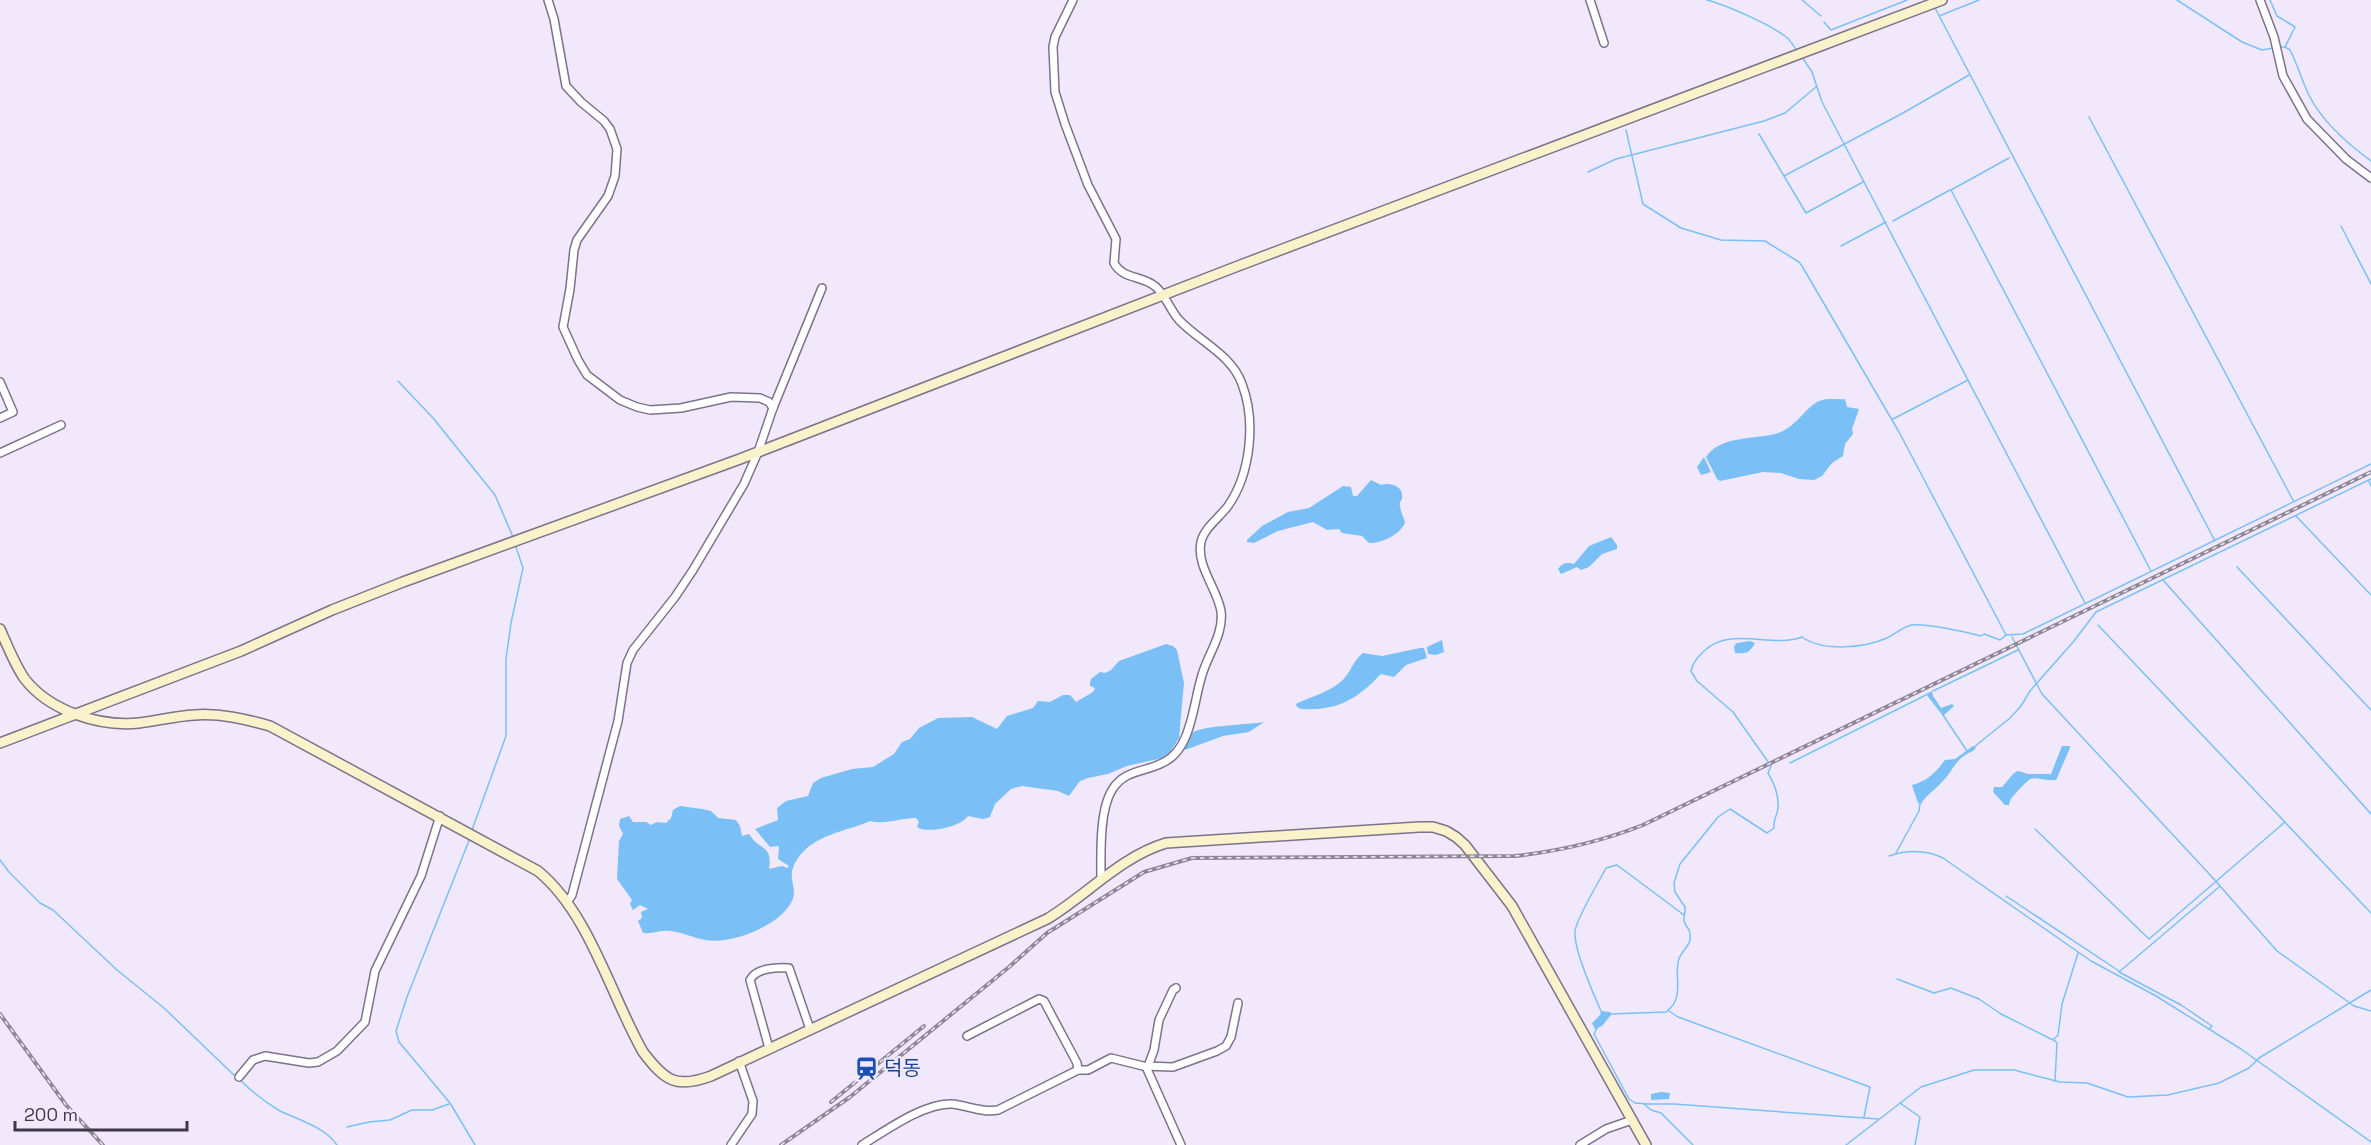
<svg xmlns="http://www.w3.org/2000/svg" width="2371" height="1145" font-family="'Space Grotesk','Noto Sans KR',sans-serif">
<style>
.water{fill:#7ac0f6}
.lines{fill:none;stroke-linecap:round;stroke-linejoin:round}
.stream{stroke:#7ac0f6;stroke-width:1.5}
.minor-casing{stroke:#7d728b;stroke-width:10}
.secondary-casing{stroke:#7d728b;stroke-width:12}
.minor{stroke:#fff;stroke-width:7}
.secondary{stroke:#f9f2cb;stroke-width:9}
.rail-casing{stroke:#8e8896;stroke-width:4}
.rail{stroke:#f1e9fb;stroke-width:1.5;stroke-dasharray:4.5;stroke-linecap:butt}
.labels{text-anchor:middle;stroke-width:4.5;stroke-linejoin:round;paint-order:stroke}
.transit-label{font-size:20px;fill:#164399;stroke:#f1e9fb;text-anchor:start}
</style>
<rect width="100%" height="100%" fill="#f1e9fb"/>
<g class="water">
<path d="M1845 399 1847 407 1859 409 1852 429 1853 434 1845 444 1843 456 1832 463 1822 476 1814 480 1799 479 1781 473 1763 472 1720 481 1717 479 1706 457C1720 435 1756 440 1778 433 1797 427 1807 404 1822 400 1829 398 1838 400 1845 399Z"/>
<path d="M1704 457 1711 472 1701 475 1697 467Z"/>
<path d="M1371 480 1381 485C1390 482 1404 486 1402 498 1402 500 1400 501 1400 503 1399 509 1404 517 1405 523 1399 535 1383 543 1369 543L1362 536 1342 533 1339 529 1327 530 1313 522 1278 531 1254 543 1247 542V540L1262 526 1288 512 1309 508 1343 486 1351 487 1353 496H1357Z"/>
<path d="M1611 537 1617 545V549L1602 554 1589 567 1581 570 1577 567 1561 574 1558 569C1562 563 1567 562 1574 564L1589 546Z"/>
<path d="M1442 640 1444 652 1436 655 1428 654 1427 647Z"/>
<path d="M1750 641 1755 643C1750 653 1745 654 1735 653L1734 646 1737 643Z"/>
<path d="M1166 644 1173 646 1177 650 1184 683 1179 738 1167 757 1127 766 1108 774 1088 778 1080 781 1069 796 1058 791 1022 786 1011 789 995 804 990 817 983 819 968 816C961 827 927 834 917 827L919 822 916 818C900 818 885 825 870 821 845 832 815 834 798 858 784 878 799 887 792 901 780 926 731 945 705 940 694 938 682 932 670 931 661 930 653 934 643 933L638 921 642 918 641 912 648 909 640 905 633 910 630 904 632 900 617 879 619 841 623 834 619 826 620 819 629 816 633 822H646L651 825 657 822 666 823 671 818 673 810 680 806 702 809 711 811 718 818 736 820 740 826 742 836 749 834C759 851 773 844 769 869L782 866 787 868 789 866 778 859 779 846 770 847 755 829 778 820 777 808 786 801 808 796 813 783 821 778 852 769 873 767 894 754 902 742 910 739 919 728 938 718 972 717 997 729 1007 716 1033 708 1038 701 1050 702 1063 695H1070L1076 702 1093 692 1095 688 1090 686V683L1091 679 1100 672 1105 673 1111 670 1119 661Z"/>
<path d="M1420 648H1424L1427 658 1406 665 1394 677 1381 674C1356 700 1337 711 1301 709L1297 707 1296 704C1312 696 1335 691 1346 676 1352 668 1355 659 1363 653L1382 656Z"/>
<path d="M1932 691 1933 696 1941 708 1952 704 1954 706 1943 716 1926 694Z"/>
<path d="M1264 722 1249 732 1223 736 1185 750C1185 745 1188 736 1192 733 1203 725 1248 725 1264 722Z"/>
<path d="M1973 746 1976 748 1973 751C1954 759 1955 769 1942 782 1936 789 1926 795 1921 804L1918 803 1912 785C1928 781 1936 772 1945 760L1955 759Z"/>
<path d="M2062 746H2070V748L2056 780C2031 781 2036 770 2016 793 2012 797 2010 799 2009 805H2005L1993 792 1994 787H2002L2014 773 2018 771 2028 774H2051Z"/>
<path d="M1601 1011 1610 1012 1611 1015 1602 1026 1595 1029 1592 1023 1600 1015Z"/>
<path d="M1661 1092 1670 1093 1669 1099 1651 1100V1094Z"/>
</g>
<g class="lines">
<g class="stream">
<path d="M1707 0C1726 5 1769 24 1785 36 1790 40 1794 46 1797 51"/>
<path d="M1802 0 1821 16"/>
<path d="M2177 0 2242 42 2262 50 2273 48"/>
<path d="M2270 0 2277 16 2295 27 2285 47"/>
<path d="M1934 6 2215 541"/>
<path d="M1939 16 1979 0"/>
<path d="M1824 22 1831 30 1907 0"/>
<path d="M2280 47H2285L2290 50C2298 65 2302 82 2310 97 2323 123 2348 144 2371 161"/>
<path d="M1802 57 1812 72 1822 102 2085 603"/>
<path d="M2089 117 2294 502"/>
<path d="M1626 130 1643 204 1681 228 1721 240 1765 241 1799 262 1802 266 1899 432 2006 635 2023 634 2371 464"/>
<path d="M1759 134 1806 213 1863 182"/>
<path d="M2009 158 1951 190 1952 192 2151 571"/>
<path d="M1588 172 1616 159 1764 121 1785 113 1816 87"/>
<path d="M1784 176 1903 113 1969 75"/>
<path d="M1893 221 1950 190"/>
<path d="M2341 226 2371 284"/>
<path d="M1841 246 1886 222"/>
<path d="M398 381 433 418 495 495 513 537"/>
<path d="M1893 419 1968 380"/>
<path d="M2369 481 2371 486"/>
<path d="M2296 516 2371 595"/>
<path d="M2237 567 2371 710"/>
<path d="M2163 580 2371 814"/>
<path d="M2098 625 2371 913"/>
<path d="M2012 637 2042 694 2213 878 2277 951 2354 1006 2371 1011"/>
<path d="M1933 691 2018 650"/>
<path d="M1943 715 1967 751"/>
<path d="M1974 747 2010 718 2021 706 2030 691 2074 641 2096 612 2371 479"/>
<path d="M1790 763 1926 695"/>
<path d="M2035 829 2149 939 2285 822"/>
<path d="M472 830 506 736V659L511 623 523 568 515 544"/>
<path d="M470 838 407 997 396 1031 399 1042 450 1103 475 1145"/>
<path d="M1896 853 1919 811 1920 803"/>
<path d="M1889 856C1907 850 1926 850 1943 858L2091 961 2156 996 2241 1049 2371 1142"/>
<path d="M0 860 9 872 40 903 53 910 117 970 164 1008 235 1076"/>
<path d="M2006 896 2119 971"/>
<path d="M1897 979 1934 993 1951 988 1979 999 2001 1014 2053 1040 2058 1035 2062 1004 2078 953"/>
<path d="M1601 1011C1593 993 1573 949 1575 931 1577 917 1599 882 1606 868L1617 865 1684 915"/>
<path d="M1669 1011 1678 1017 1870 1087 1864 1117"/>
<path d="M1610 1014 1666 1012C1686 998 1673 975 1679 959 1682 949 1692 946 1690 934 1690 928 1685 926 1684 921 1683 917 1686 912 1685 907L1675 892 1674 883 1680 864 1718 817 1730 809 1767 833 1774 828C1773 819 1777 816 1778 808 1779 796 1774 783 1768 773L1771 766 1733 712 1697 681 1691 671C1693 662 1698 657 1704 651 1731 625 1771 649 1802 637 1823 652 1864 648 1887 638 1895 634 1904 626 1912 625 1926 623 1966 632 1981 636L1984 634 2000 640 2006 635"/>
<path d="M1597 1028 1594 1034 1629 1099 1635 1103 1648 1104H1674L1878 1119"/>
<path d="M2209 1029 2212 1026 2181 1005 2119 972 2219 887"/>
<path d="M2054 1040 2057 1043 2055 1081"/>
<path d="M239 1079C251 1091 265 1102 280 1111 299 1120 325 1127 337 1145"/>
<path d="M1900 1103 1920 1117 1915 1145"/>
<path d="M1644 1104 1651 1110 1661 1113 1693 1145"/>
<path d="M347 1127 369 1122 390 1120 412 1110H432L449 1104"/>
<path d="M1846 1145 1921 1087 1974 1070H2014L2060 1082 2087 1083 2128 1097 2168 1095 2219 1083 2249 1068 2259 1058 2371 990"/>
</g>
<defs>
<g id="minor">
<path d="M548 0 554 19 566 86 581 102 604 121 610 129 617 149 615 176 608 196 577 240 574 250 570 289 563 327 578 360 587 375 620 400 637 407 650 410 681 408 731 397 760 398 769 402 773 408"/>
<path d="M1073 0 1055 37 1053 47 1055 92 1065 124 1088 185 1116 239 1114 263C1123 280 1143 275 1156 287 1166 296 1170 310 1179 320 1199 341 1232 355 1242 384 1256 421 1251 473 1228 506 1220 517 1204 528 1201 542 1196 566 1217 588 1221 611 1224 634 1208 654 1202 675 1197 691 1195 708 1190 724 1174 784 1132 757 1112 790 1099 811 1101 855 1101 880"/>
<path d="M1590 0 1604 43"/>
<path d="M2260 0 2274 37 2283 76 2307 119 2346 159 2371 178"/>
<path d="M0 382 13 412 0 418"/>
<path d="M0 453 61 425"/>
<path d="M568 901 572 895 618 721 627 663 633 650 675 597 693 570 744 484 758 452 773 408 822 288"/>
<path d="M1176 988 1173 990 1159 1020 1154 1050 1147 1069 1181 1145"/>
<path d="M769 1048 750 980C756 968 777 967 789 968L810 1029"/>
<path d="M1078 1070H1088L1111 1058 1143 1066 1173 1067 1217 1051 1226 1046 1231 1037 1238 1003"/>
<path d="M239 1077 253 1060 265 1056 309 1063 318 1062 337 1051 365 1022 375 971 421 876 440 816"/>
<path d="M731 1145 752 1114 753 1101 739 1061"/>
<path d="M862 1145C885 1131 924 1103 951 1104 967 1105 981 1113 998 1110L1078 1070 1077 1063 1044 1001 1039 999 967 1036"/>
<path d="M1580 1145 1606 1129 1632 1120"/>
</g>
<g id="secondary">
<path d="M0 629C7 645 14 663 24 678 49 711 99 727 139 723 157 721 175 716 194 715 220 713 245 719 270 726L538 871C590 914 610 994 643 1052 665 1081 676 1089 711 1076L1047 919C1087 895 1120 857 1166 843L1419 827H1433L1446 831 1456 837 1465 845 1512 906 1646 1145"/>
<path d="M0 743 241 651 332 610 403 582 740 459 1238 266 1942 0"/>
</g>
</defs>
<use href="#minor" class="minor-casing"/>
<use href="#secondary" class="secondary-casing"/>
<use href="#minor" class="minor"/>
<use href="#secondary" class="secondary"/>
<defs>
<g id="rail">
<path d="M0 1014 66 1105 103 1145"/>
<path d="M831 1102 924 1026"/>
<path d="M781 1145 850 1097 1009 967 1047 933 1144 872 1192 858 1515 856C1560 851 1600 842 1643 825L2371 472"/>
</g>
</defs>
<use href="#rail" class="rail-casing"/>
<use href="#rail" class="rail"/>
</g>
<defs>
<symbol id="station-bare" viewBox="-9 -9 18 18"><path d="M-3-6H3Q5-6 5-4V2Q5 4 3 4L4.5 6H3L1.5 4h-3L-3 6H-4.5L-3 4Q-5 4-5 2V-4Q-5-6-3-6ZM-3.5-4v3h7v-3ZM-3.5 1v1.5H-2V1ZM2 1v1.5H3.5V1Z" fill="#1a4fb4" stroke="#f1e9fb" stroke-width="2.5" paint-order="stroke"/></symbol>
</defs>
<g fill-rule="evenodd">
<use href="#station-bare" x="850" y="1052" width="33" height="33"/>
</g>
<g class="labels">
<g class="transit-label">
<text x="884" y="1075">덕동</text>
</g>
</g>
<path d="M15 1121v9h172v-9" fill="none" stroke="#3e3944" stroke-width="3"/>
<text x="24" y="1121" font-size="18" fill="#3e3944" stroke="#f1e9fb" stroke-width="4.5" paint-order="stroke">200 m</text>
</svg>
